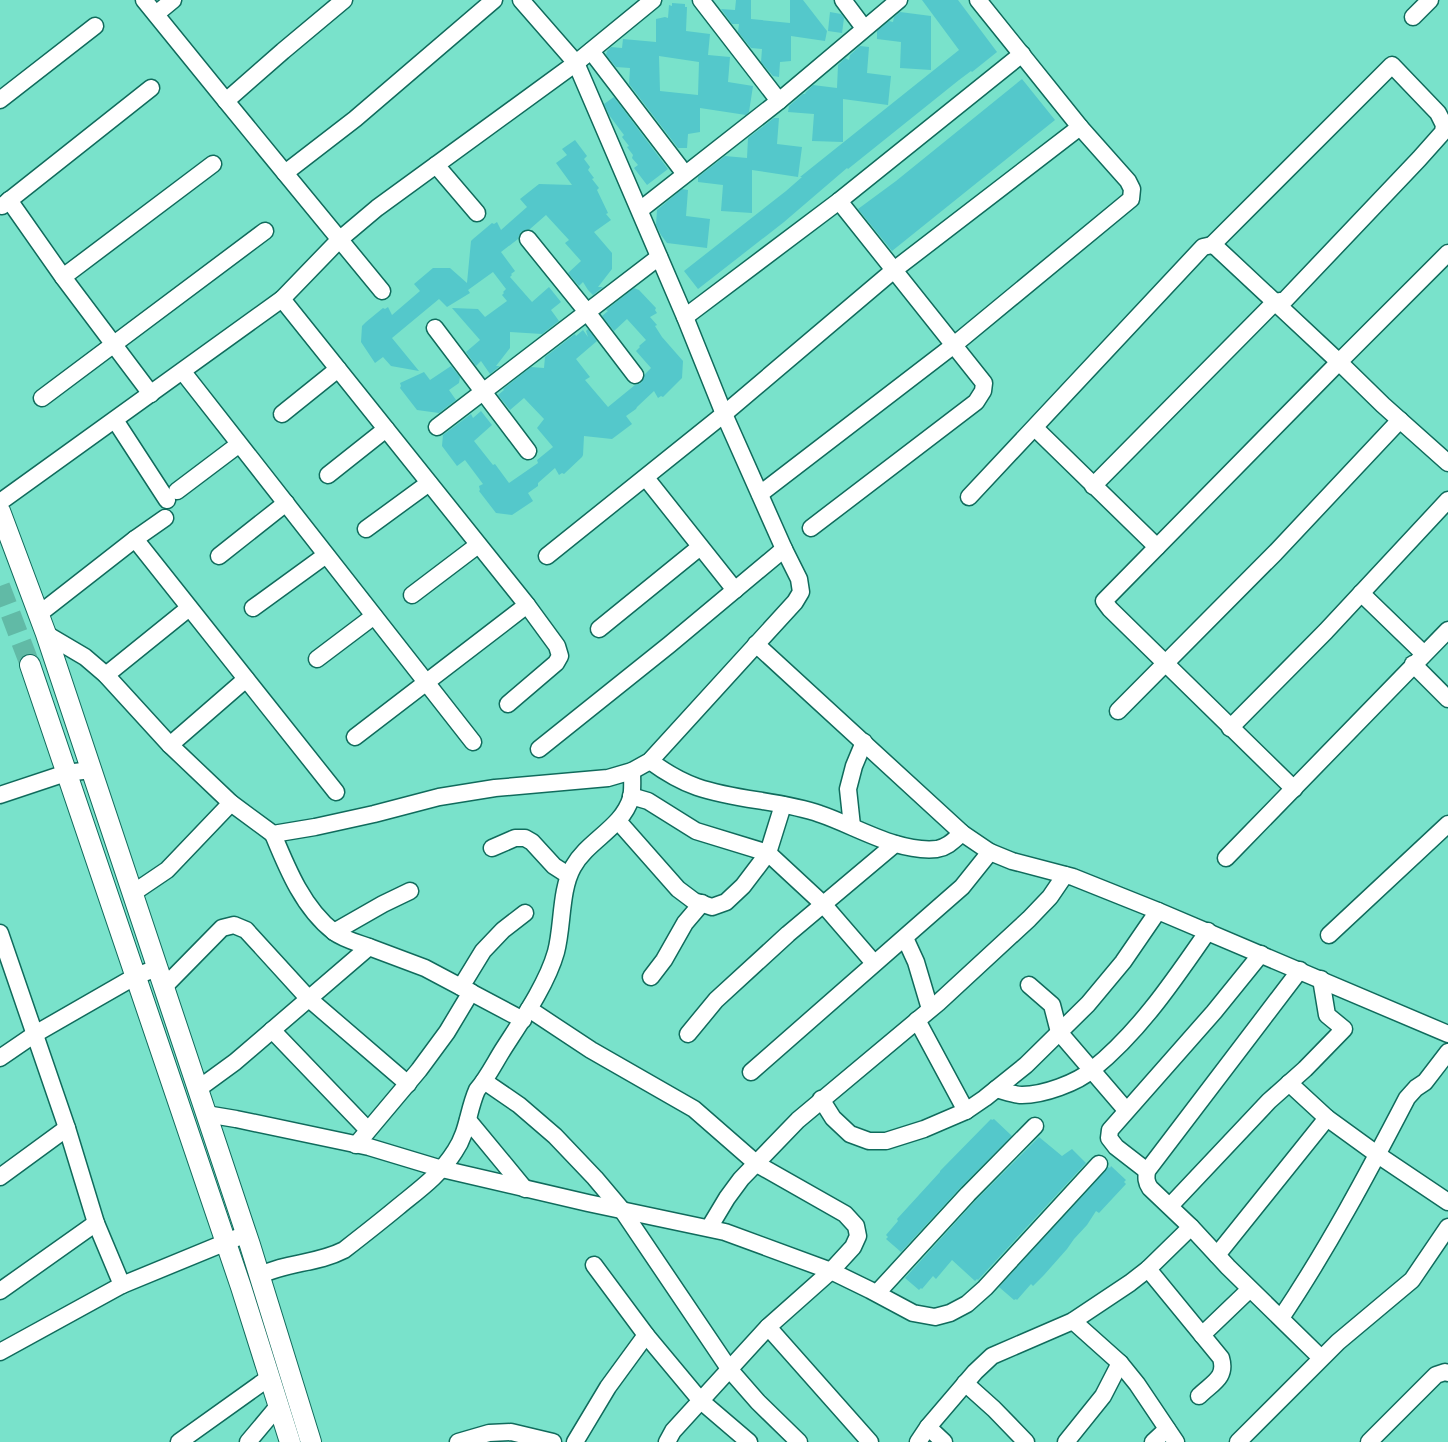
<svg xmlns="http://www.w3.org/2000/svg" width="1448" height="1442" font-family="'Source Sans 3',sans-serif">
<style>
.building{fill:#54c8cb;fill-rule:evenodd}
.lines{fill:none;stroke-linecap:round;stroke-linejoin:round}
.tertiary-tunnel{stroke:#61baa6;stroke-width:20;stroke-dasharray:20 10;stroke-linecap:butt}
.minor-casing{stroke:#106b5c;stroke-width:19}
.tertiary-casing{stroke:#106b5c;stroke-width:22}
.minor{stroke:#fff;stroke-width:16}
.tertiary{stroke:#fff;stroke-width:20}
</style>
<rect width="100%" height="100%" fill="#79e2cb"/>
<g class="building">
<path d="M736 0H751V19L790 23V0H803L827 31 825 41 791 36V61L780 62 779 77 773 76 761 62 762 49 751 48 738 32 739 24H732L721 9 735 10Z"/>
<path d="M922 0H958L997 52 972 72 971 71 959 80 848 169 847 168 784 222 698 289 684 271 786 191 802 177H800L959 50Z"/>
<path d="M672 3 685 4V7H687L686 31 710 34 708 55 730 57 728 82 753 86 749 112 746 115 700 108V132L688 134 687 148H678L629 84 630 68 616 67 606 55 607 51 611 47 622 48 623 39 656 42V19L665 17 668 18 669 5 672 6ZM659 56 699 62 698 95 660 91Z"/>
<path d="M830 12 841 14 844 18 842 33 828 31Z"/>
<path d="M900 12 931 16V70L900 68 901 42 877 39V31L889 21 893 22 894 17Z"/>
<path d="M860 46 869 47 867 73 891 76 888 105 843 99V142L812 141 814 114 788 112 789 106 803 94H805L806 92 813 85 837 88 838 65 845 58 849 60 850 55Z"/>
<path d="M1022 79 1055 120 892 251 858 209 896 181Z"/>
<path d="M614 97 668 169 647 185 634 168 638 165 632 158 633 155 627 147 629 146 622 137 624 135 609 115 604 104Z"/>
<path d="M774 118H779L777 144 802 147 798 177 752 170V213L721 211 723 185 698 182V177L725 156 747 158 748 138Z"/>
<path d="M575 140 587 156 584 159 590 167 588 170 594 178 592 179 599 188 597 190 608 213 606 214 611 220 594 232 612 253V269L598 287H603L593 295 588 290 583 282 579 286 568 273 581 261 565 243 569 240 546 215 530 229 521 232 518 239 501 252 515 271 511 274 512 275 510 277 532 302 549 287 561 302 551 310 559 321 542 334 510 332V348L496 366H500L490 374 481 361 476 366 466 352 480 340 452 308 478 309 485 317 507 301 502 295 504 293 503 292 506 289 493 272 468 290 470 293 447 307 439 299 392 338 419 371 391 366 383 357 375 363 361 342 362 326 366 322 383 308 385 309 388 307 392 315 420 291 414 284 433 268H450L467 283 471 241 473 239 492 223 494 224 497 222 501 230 527 207 520 199 539 184 572 185 556 163 567 155 562 149Z"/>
<path d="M682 189 688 190 686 216 710 219 707 248 667 243 661 235 656 225 657 210Z"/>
<path d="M634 288 639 290 656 308 655 310 657 313 650 317 657 325 655 326 662 337 683 361 682 378 663 397 661 396 658 398 654 391 637 407 636 409 626 416 632 424 612 439 584 436 583 455 582 457 564 474 562 473 559 475 555 468 538 483V486L528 493 533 501 512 515 496 513 479 491 480 490 479 486 483 484 465 460 457 466 442 446 443 435 471 414 473 418 481 411 492 425 474 441 493 465 495 464 509 483 538 463 537 460 553 447 537 428 544 419 524 398 510 410 498 395 504 390 503 389 531 367 544 368 545 357 575 334 576 336 583 330 588 337 586 331 588 329 597 341 576 359 590 377 585 380 608 407 635 385 641 383 645 374 651 368 636 351 640 347 639 346 646 340 627 319 614 331 602 316 608 311 606 310Z"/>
<path d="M451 366 460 377 459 383 449 390 456 400 439 413 417 410 400 388 401 386 400 383 424 372 430 380Z"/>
<path d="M991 1119 992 1120 994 1119 1012 1136 961 1187 901 1252 886 1239 888 1237 886 1235 898 1221 897 1219 940 1172V1171Z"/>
<path d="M1039 1137 1062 1156 1072 1149 1086 1163 978 1280 977 1279 975 1281 952 1260 936 1279 933 1276 922 1289 921 1288 919 1290 905 1278 975 1201Z"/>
<path d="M1111 1166 1126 1180 1124 1182 1126 1184 1099 1213 1096 1211 1087 1225 1074 1239 1067 1249 1044 1275 1033 1286 1031 1284 1017 1300 1016 1299 1014 1300 999 1287 1108 1167 1110 1168Z"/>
</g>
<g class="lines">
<path class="tertiary-tunnel" d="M0 586 30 665"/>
<defs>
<g id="minor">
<path d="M144 0 226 101 283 51 344 0"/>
<path d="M701 0 779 101"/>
<path d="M843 0 864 28"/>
<path d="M156 14 173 0"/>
<path d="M1413 17 1430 0"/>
<path d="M591 51 685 174"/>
<path d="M0 100 95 26"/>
<path d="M226 101 285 173 355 119 494 0"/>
<path d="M436 165 477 213"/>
<path d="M285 173 382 291"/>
<path d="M9 200 63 277 151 394"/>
<path d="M2 206 151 88"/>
<path d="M640 210 779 101 899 0"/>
<path d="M528 239 587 312 635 375"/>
<path d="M63 277 213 164"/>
<path d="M282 299 527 605 557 646 560 656 556 663 508 704"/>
<path d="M685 317 839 201 1022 54"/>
<path d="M435 328 528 451"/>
<path d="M183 372 473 742"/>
<path d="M42 398 265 231"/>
<path d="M282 414 338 369"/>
<path d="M115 420 167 500"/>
<path d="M437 427 659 257"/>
<path d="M1035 428 1157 547"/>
<path d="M328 475 386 429"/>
<path d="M646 478 735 590"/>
<path d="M1093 486 1275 302 1285 300 1419 159 1443 132 1444 125 1438 113 1392 65 1212 245"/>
<path d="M177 491 238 445"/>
<path d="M760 494 954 345 1131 199 1132 189 1128 181 1080 127 978 0"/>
<path d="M969 497 1203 247 1212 245 1217 248 1339 362 1448 253"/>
<path d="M0 502 282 299 339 240 377 208 576 63 653 0"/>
<path d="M811 528 976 402 983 391 984 383 839 201"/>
<path d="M366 529 429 483"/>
<path d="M135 539 336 792"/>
<path d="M219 556 286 503"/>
<path d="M547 556 724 414 894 270 1080 127"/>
<path d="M1361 593 1424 654"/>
<path d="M412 595 478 545"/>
<path d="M253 608 326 555"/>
<path d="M39 614 135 539 165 518"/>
<path d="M599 629 700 547"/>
<path d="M46 634 85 657 106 675 170 745 231 803 273 834 315 827 374 814 439 797 495 788 608 778 632 771 650 761 795 602 801 592 799 579 784 549 724 414 685 317 576 63 521 0"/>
<path d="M756 644 962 833 990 852 1012 861 1073 877 1158 911 1448 1034"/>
<path d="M317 659 374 616"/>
<path d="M1413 664 1448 699"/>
<path d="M106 675 189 608"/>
<path d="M1118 711 1275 553 1400 420"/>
<path d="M1230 728 1326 631 1448 500"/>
<path d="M355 737 527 605"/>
<path d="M170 745 246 679"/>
<path d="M539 749 669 645 784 549"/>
<path d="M650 761C665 772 680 781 697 787 737 801 781 800 820 814 856 826 897 853 937 849 948 847 954 840 962 833"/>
<path d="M1294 789 1110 609 1104 601 1339 362 1383 405 1448 463"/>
<path d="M0 795 66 773 91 770"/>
<path d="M631 796 648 801 696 831 768 853 823 904 874 963"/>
<path d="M618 821 678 889 694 901 712 907 726 902 743 886 768 853 783 805"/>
<path d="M852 826 848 789 854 766 864 742"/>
<path d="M273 834C287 868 303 908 334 932 343 939 358 943 369 947"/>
<path d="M492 848 515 838H525L532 842 554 866 568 875"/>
<path d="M1226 858 1448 630"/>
<path d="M133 893 167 870 231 803"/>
<path d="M334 932 383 904 410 891"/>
<path d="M0 933 67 1128 96 1223 122 1285"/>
<path d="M1329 935 1448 824"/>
<path d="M905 938 916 962 930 1009"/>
<path d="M1300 970 1147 1171C1146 1178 1146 1182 1150 1188L1191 1227 1228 1267 1321 1358"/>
<path d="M651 977 664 960 685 923 702 903"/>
<path d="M1029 985 1052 1005 1059 1032 1126 1110"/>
<path d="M164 987 222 928 234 925 246 930 308 998 408 1084"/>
<path d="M461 987 483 951 503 930 525 913"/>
<path d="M529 1009 591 1050 694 1109 757 1164 845 1214 856 1226 858 1236 853 1247 831 1271 768 1327 673 1431 667 1442"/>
<path d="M917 1020 966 1111"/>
<path d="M272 1030 368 1130"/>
<path d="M688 1034 716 1000 788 934 895 844"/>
<path d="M0 1058 35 1034 136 976 157 968"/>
<path d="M751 1072 938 908 962 887 990 852"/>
<path d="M484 1081 519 1105 555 1136 595 1178 622 1210 730 1370 758 1402 799 1442"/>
<path d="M1289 1083 1327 1118 1378 1155 1448 1202"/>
<path d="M198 1089 235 1062 369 947 425 968 523 1020"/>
<path d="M996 1089C1004 1091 1014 1095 1022 1095 1043 1095 1077 1083 1093 1069 1140 1031 1174 980 1208 931"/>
<path d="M821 1099 833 1118 850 1134 869 1141H886L924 1129 966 1111 985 1098 1026 1065 1088 1004 1123 962 1158 911"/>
<path d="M206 1114 236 1119 369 1147 442 1169 588 1203 725 1232 831 1271 870 1290 913 1313 935 1317 950 1313 967 1304 985 1288 1099 1164"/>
<path d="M468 1120 525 1189"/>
<path d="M356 1145 419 1070 447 1032 471 992"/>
<path d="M1147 1171 1116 1147 1109 1138 1110 1130 1214 1012 1261 954"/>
<path d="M0 1177 67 1128"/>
<path d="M1170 1206 1269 1101 1305 1069 1344 1029 1327 1015 1321 979"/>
<path d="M709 1228 727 1198 741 1179 798 1120 938 1003 1029 919 1050 897 1065 875"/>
<path d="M1217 1255 1327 1118"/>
<path d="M594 1265 646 1335 701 1401 749 1442"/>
<path d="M1148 1269 1221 1358C1227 1378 1212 1383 1199 1396"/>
<path d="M259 1276C286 1262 317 1264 344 1250 362 1236 380 1222 398 1207 420 1189 440 1175 455 1151 468 1132 468 1110 477 1090 488 1077 495 1062 504 1048 522 1020 547 984 556 952 563 926 560 890 573 867 588 840 622 828 631 798 633 790 632 780 632 771"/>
<path d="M0 1291 96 1223"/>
<path d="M877 1293 968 1194 1035 1126"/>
<path d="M1281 1318C1328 1248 1368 1173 1407 1098L1416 1088 1425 1082 1448 1052"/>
<path d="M1073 1321 1120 1363 1137 1384 1176 1442"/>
<path d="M768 1327 870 1442"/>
<path d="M1202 1335 1250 1289"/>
<path d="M0 1352 122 1285 246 1234"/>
<path d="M965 1383 994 1409 1026 1442"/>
<path d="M928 1427 944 1442"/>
<path d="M179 1442 270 1377"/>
<path d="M248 1442 279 1405"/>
<path d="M458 1442 489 1433 511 1432 553 1442"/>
<path d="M575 1442 608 1387 646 1335"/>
<path d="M918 1442 928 1427 975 1372 992 1356 1073 1321 1130 1283 1148 1269 1191 1227"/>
<path d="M1066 1442 1103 1396 1120 1363"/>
<path d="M1153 1442 1167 1429"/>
<path d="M1238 1442 1338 1342 1412 1280 1448 1227"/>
<path d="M1369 1442 1436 1375 1445 1372 1448 1373"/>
</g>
<g id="tertiary">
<path d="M0 511 46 634 250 1245 311 1442"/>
<path d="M30 665 241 1287 290 1442"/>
</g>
</defs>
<use href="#minor" class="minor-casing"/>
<use href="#tertiary" class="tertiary-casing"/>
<use href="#minor" class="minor"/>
<use href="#tertiary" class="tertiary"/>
</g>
</svg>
